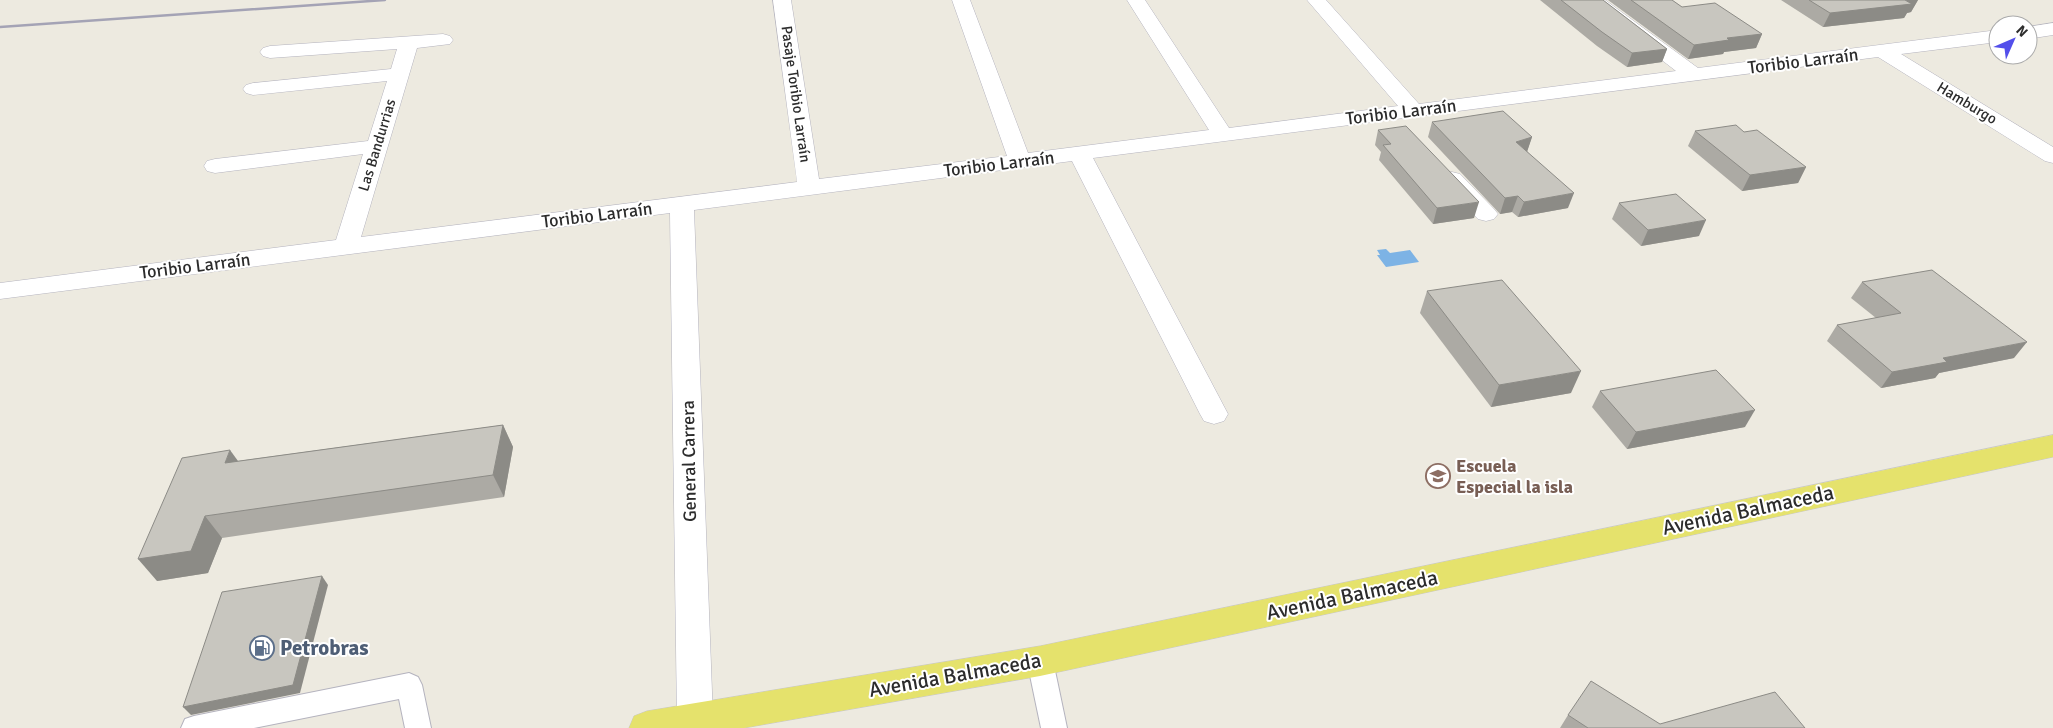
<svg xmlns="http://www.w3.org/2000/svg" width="2053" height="728" font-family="Signika,sans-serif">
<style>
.water{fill:#7db3e5}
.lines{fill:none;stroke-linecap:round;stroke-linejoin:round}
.lane-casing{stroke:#b4b3be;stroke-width:2}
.street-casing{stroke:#b4b3be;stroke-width:1}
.primary-casing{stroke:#c8c8c8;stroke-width:1}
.lane{fill:#fff;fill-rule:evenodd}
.street{fill:#fff;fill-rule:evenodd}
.primary{fill:#e5e26c;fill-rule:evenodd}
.rail{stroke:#a4a3b5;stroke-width:2.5}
.wall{fill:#acaaa4}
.shaded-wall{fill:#8c8b86}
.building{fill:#c8c6bf;stroke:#8c8b86}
.labels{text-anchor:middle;stroke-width:4;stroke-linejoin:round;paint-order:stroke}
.far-street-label{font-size:15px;fill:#2c2c2c;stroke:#fff}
.street-label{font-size:18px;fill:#2c2c2c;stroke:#fff}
.education-label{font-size:18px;font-weight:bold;fill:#785e54;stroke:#fff;text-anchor:start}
.near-street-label{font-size:21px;fill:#2c2c2c;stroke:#fff}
.near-service-label{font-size:21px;font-weight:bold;fill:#4e5e75;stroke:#fff;text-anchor:start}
</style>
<rect width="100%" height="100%" fill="#edeae0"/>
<path class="water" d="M1386 249 1390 253 1410 250 1419 262 1386 267 1377 255H1380L1377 250Z"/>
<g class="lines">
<defs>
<g id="lane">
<path d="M1040 650 1049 653 1053 661 1067 728H1041L1027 661 1031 653Z"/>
<path d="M409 673 418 677 422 685 431 728H405L399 699 254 728H181L185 719 194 716Z"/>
</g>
<g id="street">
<path d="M773 0H791L819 179 1007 156 952 0H970L1028 153 1209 130 1127 0H1145L1229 128 1398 106 1307 0H1326L1419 104 1676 71 1584 0H1605L1698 68 1998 30V42L1901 54 2053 147V163L2045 161 1878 57 1093 158 1228 414 1224 421 1214 424 1204 421 1200 414 1072 161 694 210 713 719 709 728H681L677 719 670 213 0 299V283L336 240 363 154 215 173 207 171 204 166 207 161 215 159 368 141 387 81 253 95 246 93 243 89 246 85 253 83 391 69 397 49 270 58 263 56 260 52 263 48 270 46 443 34 450 36 453 40 450 44 417 48 361 237 797 182Z"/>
<path d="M2053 23V35L2028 39V27Z"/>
<path d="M1452 172 1460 174 1494 209 1498 214 1494 219 1486 221 1478 219 1444 184 1441 179 1444 174Z"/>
</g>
<path id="primary" d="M2053 435V457L1040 676 744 728H629L634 716 647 711 1040 646Z"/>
</defs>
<use href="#lane" class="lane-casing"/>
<use href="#street" class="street-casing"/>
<use href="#primary" class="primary-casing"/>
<use href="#lane" class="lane"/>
<use href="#street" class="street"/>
<use href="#primary" class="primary"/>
<path class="rail" d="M0 27 385 0"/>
</g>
<g class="wall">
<path d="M1540 0H1603L1667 49 1662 62 1627 67 1597 46Z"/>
<path d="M1608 0H1672L1682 7 1762 34 1756 48 1724 52 1723 54 1688 59Z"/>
<path d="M1781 0H1918L1911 12 1907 13 1904 18 1823 27Z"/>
<path d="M1432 122 1532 137 1527 151 1568 208 1518 217 1512 212 1500 214 1428 137Z"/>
<path d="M1378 130 1474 218 1433 224 1379 160 1381 152 1375 145Z"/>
<path d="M1695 131 1744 132 1806 167 1798 183 1742 191 1688 146Z"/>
<path d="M1619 203 1699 236 1641 246 1612 219Z"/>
<path d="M1862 282 2014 358 1939 373 1935 378 1881 388 1827 341 1837 325 1876 318 1851 298Z"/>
<path d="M1427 291 1571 393 1491 407 1420 313Z"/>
<path d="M1600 391 1745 427 1627 449 1592 407Z"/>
<path d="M503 425 513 447 504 497 222 538 208 573 157 581 238 461Z"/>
<path d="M1568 715 1660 724 1805 728H1560Z"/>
</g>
<g class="shaded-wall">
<path d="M1904 0H1918L1911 12 1907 13 1904 18 1823 27 1830 13Z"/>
<path d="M1762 34 1756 48 1724 52 1723 54 1688 59 1694 45 1727 38Z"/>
<path d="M1667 49 1662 62 1627 67 1632 53Z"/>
<path d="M1532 137 1527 152 1516 142Z"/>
<path d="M1806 167 1798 183 1742 191 1750 175Z"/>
<path d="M1574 193 1568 208 1518 217 1524 202Z"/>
<path d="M1518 196 1512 212 1500 214 1505 198Z"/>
<path d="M1479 202 1474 218 1433 224 1437 208Z"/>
<path d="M1706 220 1699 236 1641 246 1648 230Z"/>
<path d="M2027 342 2014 358 1939 373 1935 378 1881 388 1892 372 1943 358Z"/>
<path d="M1581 371 1571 393 1491 407 1499 385Z"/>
<path d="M1755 410 1745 427 1627 449 1636 432Z"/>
<path d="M503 425 513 447 504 497 493 475Z"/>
<path d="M230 450 246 472 225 463Z"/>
<path d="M205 516 222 538 208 573 157 581 138 559Z"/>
<path d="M322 576 328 585 300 693 191 715 183 707Z"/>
</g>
<g class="building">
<path d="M1561 0H1603L1667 49 1632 53 1602 32Z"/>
<path d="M1631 0H1672L1682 7 1715 3 1762 34 1727 38 1729 40 1694 45Z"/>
<path d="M1809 0H1905L1912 4 1830 13Z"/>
<path d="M1503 111 1532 137 1516 142 1574 193 1524 202 1518 196 1505 198 1432 122Z"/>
<path d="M1736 125 1744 132 1757 130 1806 167 1750 175 1695 131Z"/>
<path d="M1406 126 1479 202 1437 208 1383 145 1391 144 1378 130Z"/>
<path d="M1676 194 1706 220 1648 230 1619 203Z"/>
<path d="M1932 270 2027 342 1943 358 1947 362 1892 372 1837 325 1901 313 1862 282Z"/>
<path d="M1502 280 1581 371 1499 385 1427 291Z"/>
<path d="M1716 370 1755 410 1636 432 1600 391Z"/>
<path d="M503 425 493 475 205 516 191 551 138 559 182 458 230 450 225 463Z"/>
<path d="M322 576 293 685 183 707 222 592Z"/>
<path d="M1591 681 1660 724 1775 692 1805 728H1588L1568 715Z"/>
</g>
<defs>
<symbol id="school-ring" viewBox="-11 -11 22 22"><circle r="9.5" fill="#fff" stroke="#8d6e63" stroke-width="1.5"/><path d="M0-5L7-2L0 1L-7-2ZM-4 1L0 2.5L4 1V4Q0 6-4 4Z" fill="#8d6e63"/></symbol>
<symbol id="fuel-ring" viewBox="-11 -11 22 22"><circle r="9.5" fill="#fff" stroke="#5c6f8a" stroke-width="1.5"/><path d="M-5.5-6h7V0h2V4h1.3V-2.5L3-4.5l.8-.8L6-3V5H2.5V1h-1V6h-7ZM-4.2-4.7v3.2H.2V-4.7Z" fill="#5c6f8a"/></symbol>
</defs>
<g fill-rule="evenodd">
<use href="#school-ring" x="1424" y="462" width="28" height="28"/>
<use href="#fuel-ring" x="248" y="634" width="28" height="28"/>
</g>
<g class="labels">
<g class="far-street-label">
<text transform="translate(796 94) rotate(82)" y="5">Pasaje Toribio Larraín</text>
<text transform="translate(1967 103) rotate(31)" y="5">Hamburgo</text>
<text transform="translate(377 145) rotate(-73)" y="5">Las Bandurrias</text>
</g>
<g class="street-label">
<text transform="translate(1803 61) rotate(-7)" y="6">Toribio Larraín</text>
<text transform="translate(1401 112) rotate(-7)" y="6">Toribio Larraín</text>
<text transform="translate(999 164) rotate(-7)" y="6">Toribio Larraín</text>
<text transform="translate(597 215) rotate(-7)" y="6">Toribio Larraín</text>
<text transform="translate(195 266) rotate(-7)" y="6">Toribio Larraín</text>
<text transform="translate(689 461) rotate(-91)" y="6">General Carrera</text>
</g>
<g class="education-label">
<text x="1456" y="472">Escuela<tspan x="1456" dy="21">Especial la isla</tspan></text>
</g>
<g class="near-street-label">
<text transform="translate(1748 510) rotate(-12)" y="7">Avenida Balmaceda</text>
<text transform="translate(1352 595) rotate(-12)" y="7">Avenida Balmaceda</text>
<text transform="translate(955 675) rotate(-10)" y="7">Avenida Balmaceda</text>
</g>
<g class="near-service-label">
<text x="280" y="655">Petrobras</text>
</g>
</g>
<g transform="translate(2013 40) rotate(45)"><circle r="24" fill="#ffffff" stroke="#ababab"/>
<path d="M0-4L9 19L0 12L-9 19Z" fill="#534feb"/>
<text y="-8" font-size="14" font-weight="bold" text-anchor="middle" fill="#2c2c2c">N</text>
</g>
</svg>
